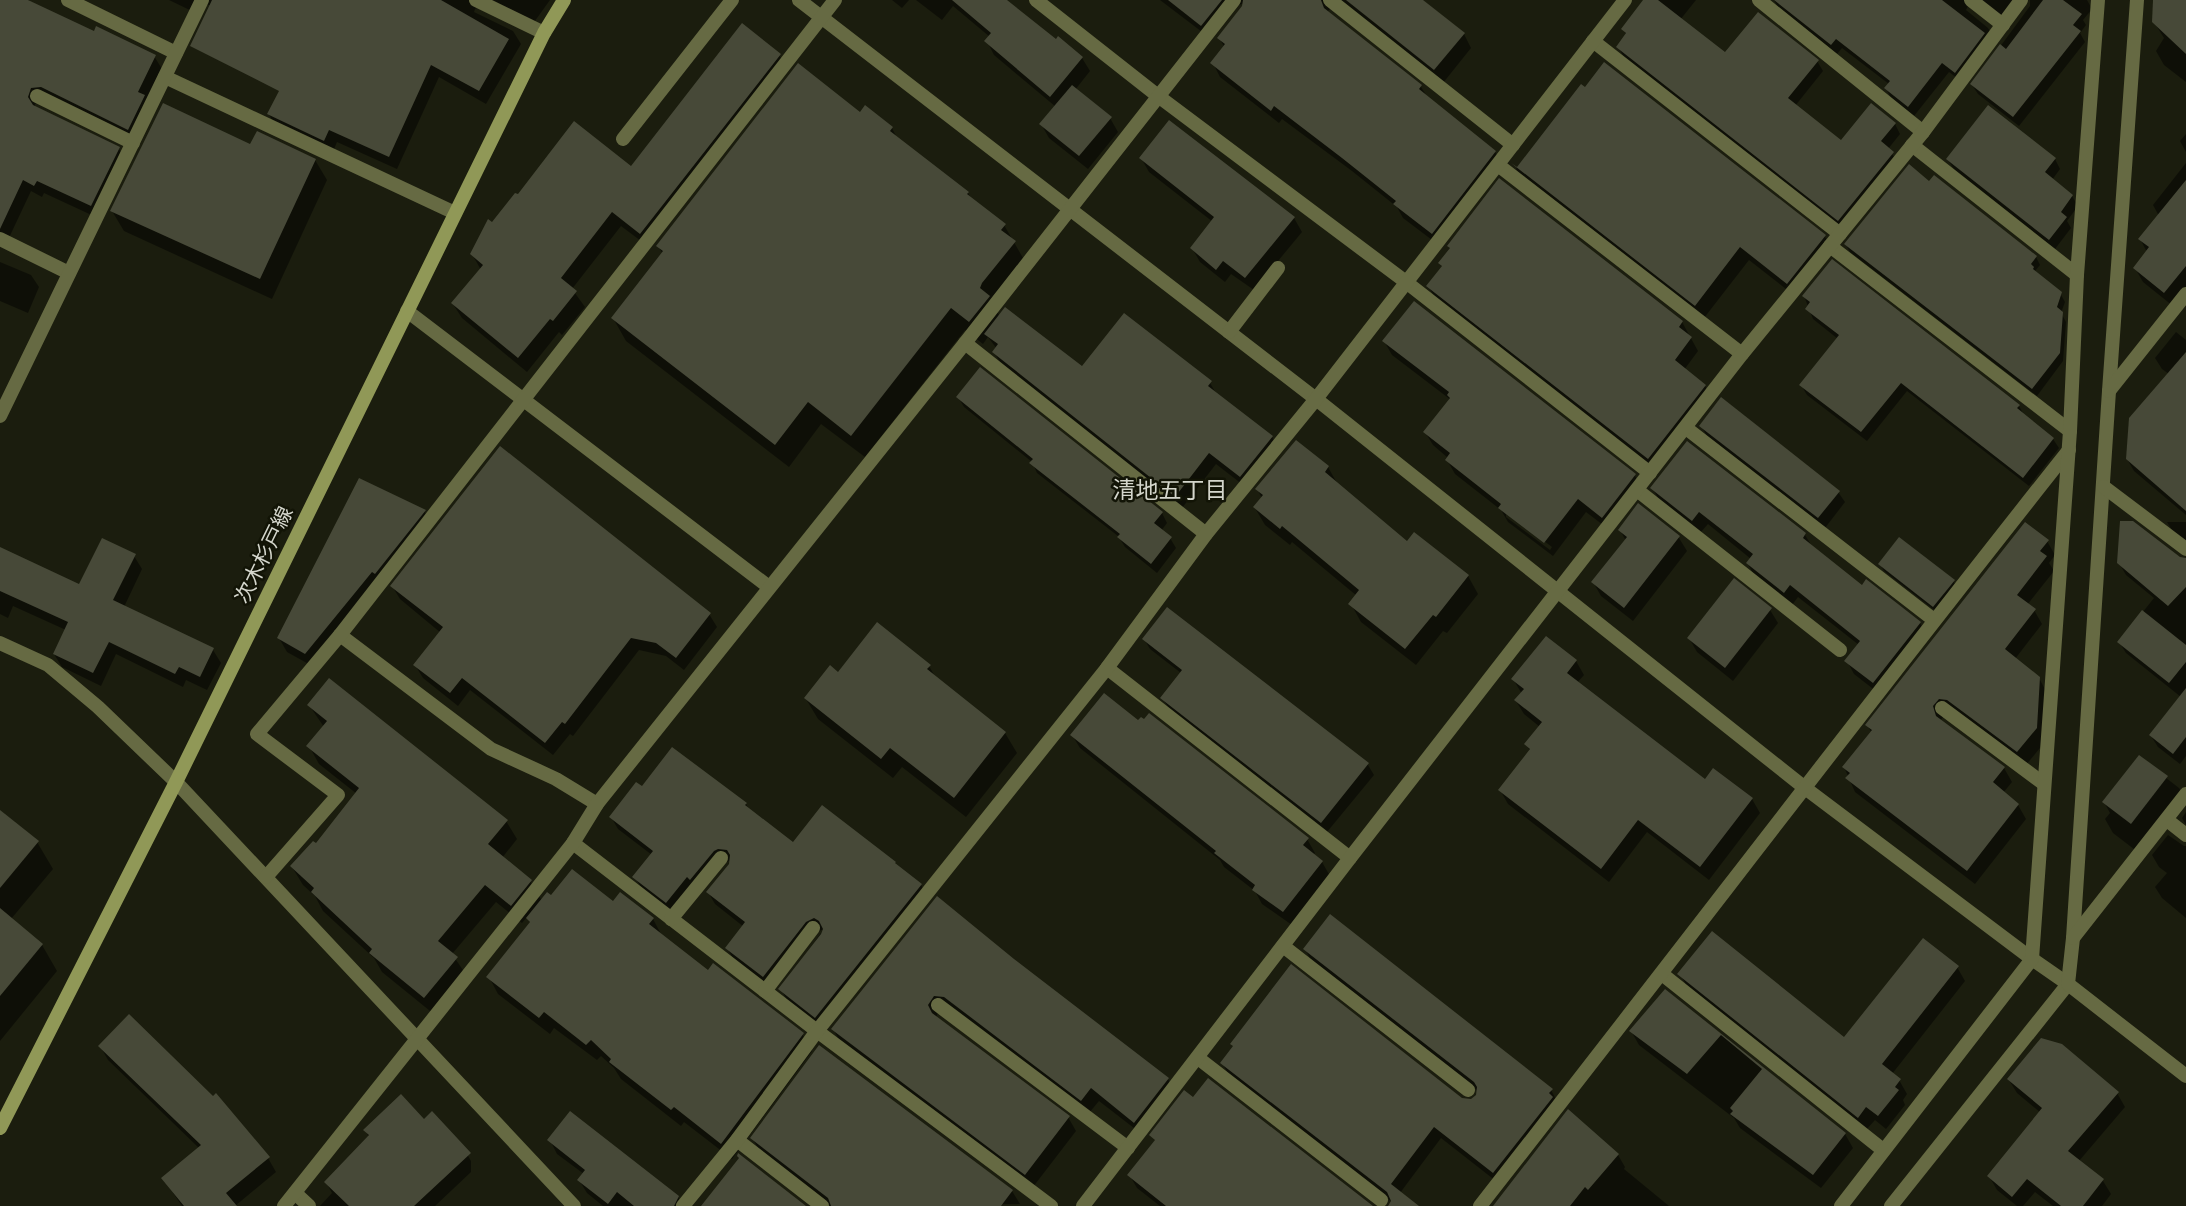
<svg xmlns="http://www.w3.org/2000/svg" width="2186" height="1206" font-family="'Titillium Web','Noto Sans JP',sans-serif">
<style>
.shadow{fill:#0007;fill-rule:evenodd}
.building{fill:#474938}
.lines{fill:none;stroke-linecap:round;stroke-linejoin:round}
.minor{stroke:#666a43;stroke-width:14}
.secondary{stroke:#909857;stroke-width:14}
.labels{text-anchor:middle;stroke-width:5;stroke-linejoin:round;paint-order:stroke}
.street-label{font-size:21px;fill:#d4d6cc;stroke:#121406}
.neighbourhood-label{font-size:23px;fill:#d4d6cc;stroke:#121406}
</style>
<rect width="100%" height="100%" fill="#1b1d0e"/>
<g class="shadow">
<path d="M0 0H29L30 3 95 34 154 56 162 69 135 142 43 99 35 104V107L119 149 126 161 98 218 44 193 42 197 31 191 7 242 0 247Z"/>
<path d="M169 0H550L532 25 483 4 475 9 474 12 513 31 521 44 486 104 439 77 397 169 337 142 332 154 276 128 269 114 289 73 211 5H205L198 14Z"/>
<path d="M892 0H909L902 8Z"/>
<path d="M916 0H1004L1056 42 1082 58 1090 71 1075 90 1110 118 1118 132 1088 169 1049 138 1041 124 1056 107 994 55 987 41 990 37 953 6 942 20Z"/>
<path d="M1160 0H1419L1464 34 1471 48 1443 83 1335 4 1327 12 1421 87 1428 98 1495 152 1503 165 1440 246 1403 218 1397 207 1352 171 1282 119 1279 123 1220 77 1213 63 1225 48 1219 38 1247 2 1234 7 1210 38Z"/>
<path d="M1645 0H1696L1680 20 1726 55 1817 61 1823 71 1795 106 1841 142 1895 124 1900 134 1888 149 1899 163 1845 229 1624 57 1618 47 1627 36 1623 29Z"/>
<path d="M1774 0H2029L2019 3 2007 20 1969 4 1966 10 1988 28 1994 38 1961 81 1949 72 1914 116 1891 98 1886 88 1889 84 1842 48 1837 54 1778 7Z"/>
<path d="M2030 0H2087L2092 9 2083 20 2086 25 2080 33 2085 42 2019 126 1978 94 1972 85 2030 6Z"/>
<path d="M2155 0H2186V82L2164 65 2156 51 2164 38 2154 22Z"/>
<path d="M779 55 788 70 649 247 621 226 572 289 585 307 562 335 559 332 527 372 462 318 453 304 481 270 472 254 492 225 518 197 632 168Z"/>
<path d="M1604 64 1825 237 1833 250 1795 296 1749 260 1704 318 1521 177 1516 169 1582 87 1585 89Z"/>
<path d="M860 114 892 128 898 140 968 193 972 200 1004 225 1027 265 994 306 1000 317 1082 369 1210 383 1217 395 1272 437 1279 449 1247 488 1216 464 1182 508 1001 364 994 352 997 349 988 337 983 344 965 330 865 457 821 424 789 467 626 341 613 318 663 254 658 246Z"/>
<path d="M2186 134V152L2180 141Z"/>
<path d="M251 146 315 160 327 180 272 299 124 231 112 211Z"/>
<path d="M1141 158 1294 218 1302 232 1254 290 1231 274 1225 282 1200 262 1192 248 1213 222 1149 172Z"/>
<path d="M2055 159 2060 169 2052 180 2072 196 2078 206 2067 221 2071 228 2055 249 1954 169 1948 160Z"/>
<path d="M2186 163V289L2173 306 2143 282 2135 268 2147 252 2140 239 2159 216 2153 205Z"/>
<path d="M1929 183 2036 257 2040 265 2035 271 2060 293 2065 302 2061 313 2066 322 2063 361 2037 396 1850 252 1846 245Z"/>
<path d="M0 262 31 275 39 287 28 313 0 301Z"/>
<path d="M1440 263 1682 322 1698 351 1684 370 1705 386 1712 399 1656 471 1436 299 1428 286 1443 268Z"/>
<path d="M1804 296 2019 406 2025 417 2053 439 2059 448 2029 486 1907 391 1867 441 1807 395 1801 385 1838 339 1813 319Z"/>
<path d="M1414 303 1635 476 1643 489 1611 531 1586 512 1553 556 1508 522 1501 510 1455 474 1447 460 1448 458 1433 445 1425 432 1451 400 1392 355 1384 341ZM1506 512 1552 547 1550 550 1506 517Z"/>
<path d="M2176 332 2186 340V515L2134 471 2127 459 2169 374 2162 369 2155 358Z"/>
<path d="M958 397 1162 513 1167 523 1161 531 1170 538 1176 548 1157 573 1125 547 1118 536 1037 473 1032 462 964 407Z"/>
<path d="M1701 426 1838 492 1845 502 1825 528 1707 436Z"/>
<path d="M1328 467 1338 485 1408 543 1468 576 1478 594 1447 633 1443 631 1416 665 1361 622 1351 604 1357 596 1292 542 1290 545 1265 525 1255 508 1262 498 1257 489Z"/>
<path d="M1652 488 1805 535 1813 548 1862 587 1920 623 1927 636 1881 695 1854 674 1847 661 1859 645 1798 597 1792 605 1755 577 1748 564 1751 559 1708 524 1700 533 1660 501Z"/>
<path d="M1638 506 1679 538 1687 551 1633 621 1601 596 1593 582 1626 541 1620 530Z"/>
<path d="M424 511 432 525 314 667 287 652 279 638Z"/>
<path d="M2167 522H2186V542L2173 532Z"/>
<path d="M2047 541 2055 555 2049 563 2054 571 2027 605 2034 610 2042 624 2015 659 2039 678 2047 693 2044 743 2026 765 1947 712 1940 721 2004 768 2012 782 2003 793 2018 805 2026 819 1975 884 1855 792 1844 767 1872 733 1867 725Z"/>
<path d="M0 549 80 586 134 556 142 569 124 607 213 650 221 663 207 690 186 680 183 687 116 654 101 686 62 667 54 654 66 630 13 606 8 618 0 614Z"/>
<path d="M2186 560V756L2180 764 2158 747 2151 736 2181 697 2126 653 2119 642 2154 598 2126 575 2119 563Z"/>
<path d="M1880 564 1953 581 1957 587 1937 612 1884 571Z"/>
<path d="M392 586 709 614 717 627 684 670 666 656 639 650 573 736 570 734 553 755 470 690 458 706 423 678 415 665 441 633 400 599Z"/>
<path d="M1167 609 1368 765 1374 775 1327 832 1169 708 1162 698 1181 673 1150 649 1144 639Z"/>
<path d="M1770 610 1778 623 1733 681 1697 652 1689 638Z"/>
<path d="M1576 661 1584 675 1577 683 1705 781 1752 799 1760 813 1709 880 1647 832 1609 882 1508 804 1500 790 1531 752 1526 744 1540 727 1524 714 1516 701 1522 694 1513 679Z"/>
<path d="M929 666 937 680 1005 733 1017 753 966 817 902 767 893 778 818 719 806 699 838 674Z"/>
<path d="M309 705 506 821 517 839 502 858 530 881 542 901 552 898 613 903 653 919 662 936 708 972 802 1034 812 1051 732 1159 684 1122 681 1126 621 1079 614 1068 601 1056 597 1060 554 1028 550 1034 498 994 489 977 531 924 527 917 522 923 496 902 452 954 467 976 435 1015 382 972 374 958 323 911 315 896 303 885 292 867 316 845 357 794 319 764 309 746 324 727Z"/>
<path d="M1139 723 1307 839 1315 853 1313 855 1322 862 1330 876 1292 925 1262 904 1255 891 1224 867 1220 860 1080 748 1072 735Z"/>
<path d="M673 750 746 804 749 810 793 845 895 863 898 868 921 885 928 898 823 1029 788 1002 781 989 824 929 813 934 771 989 734 960 727 948 744 927 715 904 708 892 730 864 731 860 721 864 674 914 642 889 635 877 652 855 618 829 611 817 642 789Z"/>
<path d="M2139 757 2179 788 2186 799 2143 856 2113 833 2105 819 2110 813 2104 802Z"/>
<path d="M0 812 37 842 53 869 11 919 42 945 57 971 0 1041Z"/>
<path d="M2186 812V825L2182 818Z"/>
<path d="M2168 835 2184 846H2186V918L2162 898 2155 887 2167 873 2159 867 2152 855Z"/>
<path d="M1305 949 1551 1090 1558 1103 1501 1185 1441 1138 1400 1193 1416 1206H1391V1201L1229 1075 1222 1063 1471 1101 1478 1096V1091L1312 962Z"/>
<path d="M1013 960 1168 1079 1175 1093 1143 1135 1099 1101 1089 1113 938 1012 936 1018 1068 1117 1076 1131 1033 1187 841 1043 833 1029Z"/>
<path d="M1957 967 1965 981 1892 1074 1899 1080 1907 1094 1903 1100 1905 1105 1886 1129 1875 1120 1866 1130 1688 988 1680 974 1844 1040Z"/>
<path d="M1666 991 1845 1134 1853 1148 1821 1188 1740 1128 1734 1118 1639 1045 1631 1031Z"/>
<path d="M100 1046 268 1158 276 1172 235 1206H182L163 1178 200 1149 108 1060Z"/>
<path d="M2009 1080 2117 1093 2125 1107 2079 1161 2103 1181 2111 1194 2102 1206H2053L2035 1192 2023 1206H2017L1997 1190 1989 1176 2041 1113 2017 1093Z"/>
<path d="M424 1121 463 1147 471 1161V1172L435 1206H320L332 1193 326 1182 369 1137 365 1130Z"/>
<path d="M1152 1135 1370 1206H1160L1137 1188 1130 1176 1156 1142Z"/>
<path d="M752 1138 1012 1191 1020 1204 830 1206 760 1151Z"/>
<path d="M550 1140 678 1197 683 1206H603L587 1193 579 1180 584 1174 557 1154Z"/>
<path d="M1618 1155 1625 1167 1624 1169 1669 1206H1495Z"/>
</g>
<g class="building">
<path d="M0 0H28L94 31 96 26 156 55 138 92 145 95 128 130 41 87 31 88 28 97 33 105 120 147 91 206 37 181 34 186 23 180 0 229Z"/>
<path d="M212 0H441L509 39 479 91 431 65 389 157 329 130 324 141 267 114 279 91 190 46Z"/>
<path d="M952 0H1007L1056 39 1058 36 1083 57 1050 97 984 41 991 33Z"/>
<path d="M1168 0H1222L1201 26Z"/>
<path d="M1243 0H1321L1324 8 1422 85 1419 89 1496 151 1432 234 1393 204 1396 201 1342 158 1274 106 1271 111 1210 63 1225 44 1217 38 1242 6Z"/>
<path d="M1346 0H1423L1465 33 1434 70Z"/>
<path d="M1643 0H1658L1725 52 1758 12 1819 60 1788 98 1841 140 1871 103 1896 123 1881 141 1894 152 1838 221 1616 47 1626 33 1621 29Z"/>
<path d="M1774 0H1942L1985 33 1955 73 1942 63 1908 107 1884 88 1890 81 1836 39 1831 45Z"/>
<path d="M2043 0H2063L2082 14 2073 25 2081 31 2013 117 1970 84 2000 44 2006 49Z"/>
<path d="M2153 0H2186V54L2152 22Z"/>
<path d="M742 23 781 54 640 234 612 212 561 278 577 291 553 321 550 319 518 358 451 303 483 265 470 254 488 219 492 222 515 193 518 194 574 121 631 166Z"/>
<path d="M1604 62 1826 235 1787 284 1740 247 1695 306 1511 163 1517 167 1581 84 1585 87Z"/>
<path d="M798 63 860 112 865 105 893 127 890 131 969 192 967 194 1006 224 1001 230 1016 241 982 283 980 288 990 296 969 322 951 308 851 436 808 402 775 445 611 318 663 251 656 246Z"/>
<path d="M1072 85 1112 117 1079 156 1039 124Z"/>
<path d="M163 103 250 144 257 131 316 159 260 279 110 211Z"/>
<path d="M1988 105 2056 158 2045 172 2073 195 2061 212 2067 217 2049 240 1946 159Z"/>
<path d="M1169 120 1295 217 1245 278 1223 261 1216 270 1190 248 1214 217 1139 158Z"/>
<path d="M1909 164 1929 181 1934 175 2037 256 2031 264 2034 267 2033 269 2062 292 2057 307 2063 312 2060 353 2032 389 1844 244Z"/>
<path d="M1499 178 1683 321 1679 327 1692 337 1675 360 1706 385 1648 459 1426 286 1442 266 1438 263 1450 248 1447 246Z"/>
<path d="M2186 180V266L2164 293 2133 268 2149 247 2138 239Z"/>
<path d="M1832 259 2020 405 2017 408 2054 438 2023 478 1901 383 1861 432 1799 385 1839 335 1805 309 1810 302 1802 296Z"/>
<path d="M1414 301 1636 474 1602 518 1578 499 1544 543 1498 508 1501 504 1445 460 1450 453 1423 432 1450 398 1447 395 1449 392 1382 341Z"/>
<path d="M1005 307 1082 366 1124 313 1212 381 1208 386 1273 436 1240 477 1209 453 1175 497 992 352 998 344 984 334Z"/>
<path d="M2186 352V511L2126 459 2129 418Z"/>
<path d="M980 367 1163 512 1154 523 1172 537 1151 564 1117 537 1120 534 1029 463 1033 459 956 397Z"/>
<path d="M1721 397 1840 491 1818 518 1699 426Z"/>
<path d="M1296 440 1329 466 1325 472 1407 541 1414 532 1469 575 1436 617 1433 615 1405 649 1348 604 1359 590 1282 526 1280 529 1253 507 1263 495 1255 489Z"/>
<path d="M1687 441 1806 533 1803 538 1862 585 1866 579 1921 622 1873 683 1844 661 1860 641 1790 585 1784 593 1746 563 1753 554 1699 512 1692 521 1650 488Z"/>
<path d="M500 446 711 613 676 658 656 643 631 638 565 724 562 722 545 743 462 678 450 693 413 665 443 627 390 586Z"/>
<path d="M359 478 426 510 375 574 372 572 305 654 277 638Z"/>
<path d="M1638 503 1680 536 1624 608 1591 582 1627 537 1618 530Z"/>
<path d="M2120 521H2133L2180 557 2186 558V587L2168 606 2117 563Z"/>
<path d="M2025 522 2049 540 2040 551 2047 556 2017 595 2036 609 2005 649 2040 677 2037 728 2017 752 1947 700 1939 699 1933 706 1936 716 2005 767 1993 782 2019 804 1967 871 1845 778 1850 773 1842 767 1872 730 1865 725Z"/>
<path d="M1899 537 1955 580 1933 607 1878 564Z"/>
<path d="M102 538 136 554 113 600 214 648 200 677 179 667 175 674 109 642 93 673 53 654 68 622 0 591V547L79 584Z"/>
<path d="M1734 578 1772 608 1725 668 1687 638Z"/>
<path d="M1167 607 1369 763 1321 823 1160 698 1182 670 1142 639Z"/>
<path d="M2142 610 2186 645V662L2169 683 2117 642Z"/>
<path d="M877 622 931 665 927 669 1006 732 954 798 890 748 881 759 804 698 830 665 838 672Z"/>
<path d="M1546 636 1577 660 1567 673 1705 779 1713 768 1753 798 1700 867 1638 820 1601 869 1498 790 1530 749 1524 744 1542 722 1514 700 1524 689 1511 679Z"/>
<path d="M329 678 508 820 488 844 532 880 511 906 485 885 438 941 458 957 424 998 369 953 372 949 311 892 314 888 290 866 313 841 316 843 359 788 306 746 327 721 307 705Z"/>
<path d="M2186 688V737L2173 754 2149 735Z"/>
<path d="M1104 693 1138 720 1141 717 1144 719 1149 713 1309 838 1303 845 1323 861 1283 912 1252 890 1255 885 1214 853 1216 851 1070 735Z"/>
<path d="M672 747 747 803 745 805 793 842 822 805 896 862 895 863 922 884 815 1018 778 989 821 934 823 929 819 921 814 918 806 922 763 977 725 948 745 922 706 892 729 864 730 855 727 850 718 849 714 851 690 880 687 877 666 903 632 877 653 851 609 817 636 782 642 786Z"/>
<path d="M2139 755 2168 776 2131 824 2102 802Z"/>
<path d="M0 810 39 841 0 888Z"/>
<path d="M572 869 613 901 620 892 654 918 649 924 708 970 713 963 804 1033 721 1144 674 1107 671 1110 609 1062 611 1059 591 1040 586 1045 544 1012 539 1018 486 977 530 922 526 918 547 892 551 895Z"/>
<path d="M937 896 1014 959 1169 1078 1134 1123 1091 1088 1081 1101 944 997 934 996 928 1005 932 1013 1070 1116 1025 1175 831 1029Z"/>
<path d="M0 908 43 944 0 996Z"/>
<path d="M1330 914 1553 1089 1549 1093 1553 1097 1493 1173 1434 1127 1391 1184 1419 1206H1388L1391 1201 1387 1192 1220 1063 1233 1046 1230 1044 1291 964 1462 1098 1471 1099 1476 1095 1477 1087 1474 1082 1303 949Z"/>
<path d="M1712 931 1844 1037 1923 938 1959 966 1882 1064 1901 1079 1895 1087 1899 1090 1878 1116 1866 1107 1858 1118 1677 974Z"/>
<path d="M1665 989 1846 1133 1813 1175 1730 1114 1733 1111 1730 1108 1762 1069 1721 1035 1687 1074 1629 1031Z"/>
<path d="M129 1014 213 1096 216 1093 270 1157 226 1193 237 1206H184L161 1178 201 1145 98 1046Z"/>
<path d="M2041 1038 2062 1044 2119 1092 2068 1151 2104 1179 2083 1206H2061L2027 1179 2012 1197 1987 1176 2042 1108 2007 1079Z"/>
<path d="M819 1045 1013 1190 1001 1206H831L828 1198 750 1138Z"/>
<path d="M1208 1078 1373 1206H1166L1127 1175 1155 1140 1149 1135 1184 1090 1193 1097Z"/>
<path d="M401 1094 424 1119 432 1111 471 1153 414 1206H349L324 1182 369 1135 363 1130Z"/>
<path d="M1568 1109 1619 1154 1588 1190 1585 1187 1570 1206H1493Z"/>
<path d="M570 1111 679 1196 674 1206H634L617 1192 608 1204 577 1180 585 1170 547 1140Z"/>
<path d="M738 1153 806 1206H701L739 1158 737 1156Z"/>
</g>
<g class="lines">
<g class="minor">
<path d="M68 0 176 53"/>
<path d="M476 0 544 33"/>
<path d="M799 0 1316 399 1805 788 2032 959 2068 984 1891 1206"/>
<path d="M1036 0 1158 96 1406 282 1650 473"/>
<path d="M1330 0 1513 145"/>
<path d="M1759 0 1923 132"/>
<path d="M1971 0 2003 25"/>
<path d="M2137 0 2109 391 2073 938 2068 984 2186 1076"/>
<path d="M1593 41 1840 234"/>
<path d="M165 77 455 213"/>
<path d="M37 96 133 143"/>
<path d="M623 139 732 0"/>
<path d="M1912 145 2077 275"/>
<path d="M1498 165 1742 354"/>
<path d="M0 239 69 273"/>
<path d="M1830 246 2070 431"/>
<path d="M407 311 769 587"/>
<path d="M1229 332 1278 268"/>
<path d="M965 343 1206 534"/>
<path d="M2109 391 2186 294"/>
<path d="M0 416 202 0"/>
<path d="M1686 428 1934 620"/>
<path d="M2104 487 2186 549"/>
<path d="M1637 490 1840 650"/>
<path d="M340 635 491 749 556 779 597 804"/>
<path d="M0 643 48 665 98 707 176 782 574 1206"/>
<path d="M1107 668 1350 858"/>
<path d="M1942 708 2044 784"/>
<path d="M2167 820 2186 835"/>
<path d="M573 843 817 1031 1051 1206"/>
<path d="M266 877 338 795 257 734 340 635 835 0"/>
<path d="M671 919 721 858"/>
<path d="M2073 938 2186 794"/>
<path d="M1283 946 1468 1090"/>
<path d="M1662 974 1883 1150"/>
<path d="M765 991 813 928"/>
<path d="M938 1005 1128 1148"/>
<path d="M1198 1058 1381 1200"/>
<path d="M737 1140 822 1206"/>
<path d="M295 1193 309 1206"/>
<path d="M284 1206 573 843 597 804 965 343 1234 0"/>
<path d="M683 1206 737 1140 817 1031 1107 668 1206 534 1316 399 1625 0"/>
<path d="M1083 1206 1350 858 1742 354 1923 132 2021 0"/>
<path d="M1480 1206C1677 955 1870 700 2069 450"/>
<path d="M1841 1206 2032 959 2070 431 2077 275 2098 0"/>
</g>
<path class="secondary" d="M0 1128 176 782 544 33 564 0"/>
</g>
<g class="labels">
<g class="street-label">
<text transform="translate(264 555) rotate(-64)" y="7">次木杉戸線</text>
</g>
<g class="neighbourhood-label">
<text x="1170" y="498">清地五丁目</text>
</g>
</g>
</svg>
